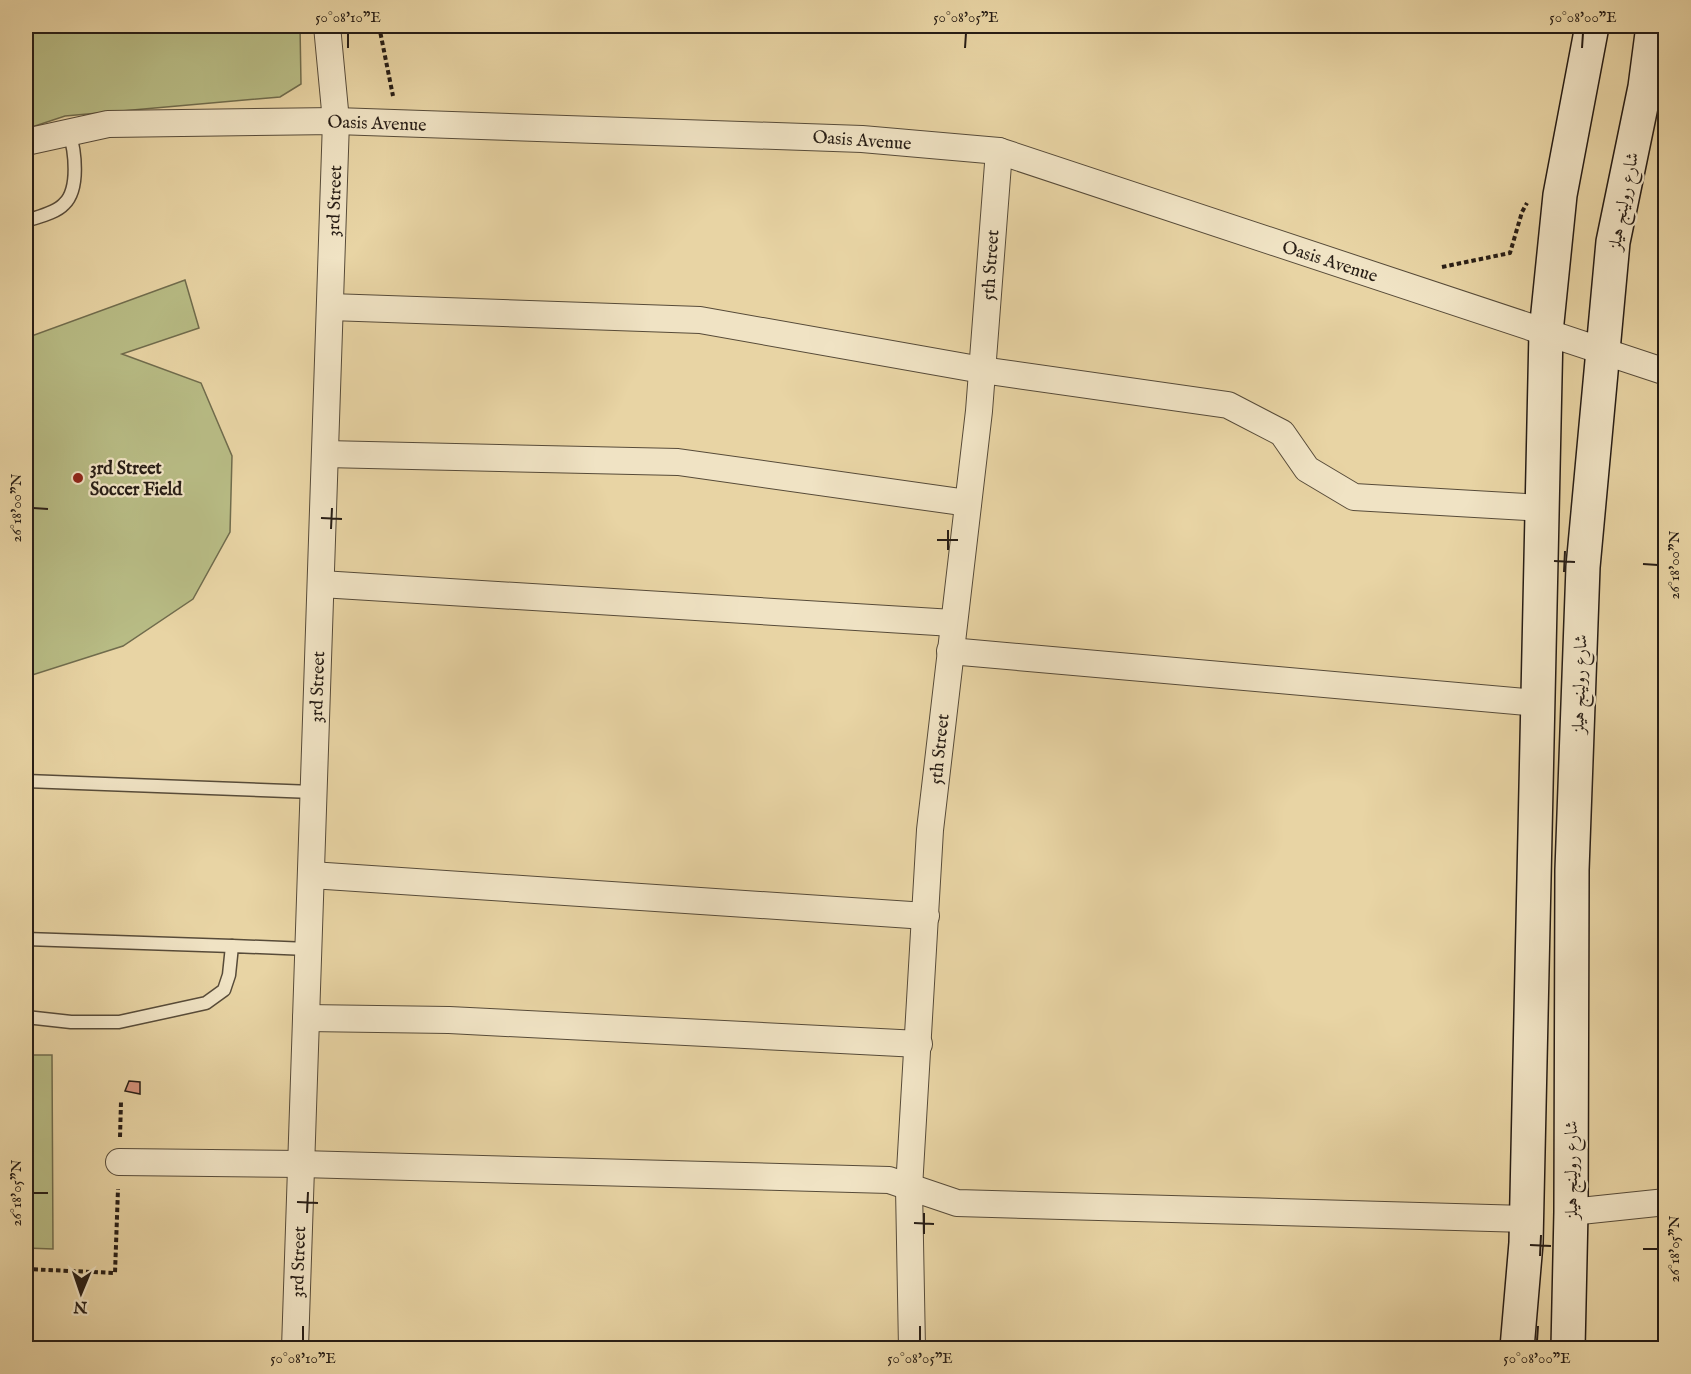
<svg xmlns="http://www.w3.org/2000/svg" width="1691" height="1374" font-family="'IM FELL English',Amiri,serif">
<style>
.green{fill:#b8bc85;stroke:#706c4d;stroke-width:1.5}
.building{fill:#d7937c;stroke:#271d15;stroke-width:1.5}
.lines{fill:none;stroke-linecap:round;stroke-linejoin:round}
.service-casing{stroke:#574b39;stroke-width:15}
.minor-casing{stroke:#574b39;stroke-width:28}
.secondary-casing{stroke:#271d15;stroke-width:36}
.path{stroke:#271d15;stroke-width:4;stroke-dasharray:4.5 3;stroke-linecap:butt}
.service{stroke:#f0e3c4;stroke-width:12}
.minor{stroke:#f0e3c4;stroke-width:26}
.secondary{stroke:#f0e3c4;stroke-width:33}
.ticks{fill:none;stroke:#271d15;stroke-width:2}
.poi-dot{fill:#8f2418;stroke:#f0e3c4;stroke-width:2}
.labels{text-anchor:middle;stroke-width:4.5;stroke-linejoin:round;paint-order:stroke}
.street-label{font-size:18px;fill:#271d15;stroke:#f0e3c4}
.poi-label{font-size:18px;font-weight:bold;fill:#271d15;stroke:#f0e3c4;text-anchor:start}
.neatline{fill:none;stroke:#271d15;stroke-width:2}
.ticks-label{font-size:15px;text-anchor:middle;fill:#271d15}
</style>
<rect width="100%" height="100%" fill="#e8d4a4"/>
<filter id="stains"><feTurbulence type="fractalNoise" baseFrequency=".00333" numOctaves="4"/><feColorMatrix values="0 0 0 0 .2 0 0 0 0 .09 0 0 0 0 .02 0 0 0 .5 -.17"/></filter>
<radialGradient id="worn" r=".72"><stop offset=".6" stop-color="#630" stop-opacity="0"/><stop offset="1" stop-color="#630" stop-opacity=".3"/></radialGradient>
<g class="green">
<path d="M26 26H300L301 84 280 97 65 116 26 129Z"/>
<path d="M185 280 199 328 122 354 201 383 232 456 230 532 193 599 123 646 26 677V338Z"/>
<path d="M26 1055H52L53 1249 26 1248Z"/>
</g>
<path class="building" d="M129 1081 140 1082V1094L125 1091Z"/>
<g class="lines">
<defs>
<g id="service">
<path d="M26 221C37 217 56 213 64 204 80 189 75 150 69 132"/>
<path d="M26 781 313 792"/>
<path d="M26 939 232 946"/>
<path d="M26 1017 71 1022H119L206 1003 224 990 229 975 232 946 308 949"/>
</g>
<g id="minor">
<path d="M26 142 108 124 336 121 862 139 999 151 1666 372"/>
<path d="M330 307 700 320 982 370 1228 405 1282 433 1307 469 1354 497 1542 508"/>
<path d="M325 454 678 462 968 503"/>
<path d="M321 584 953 623"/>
<path d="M950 651 1538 703"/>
<path d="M311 875 926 916"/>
<path d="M306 1018 449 1020 919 1044"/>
<path d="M119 1162 301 1164 889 1180 957 1203 1526 1219"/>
<path d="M1571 1212 1666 1202"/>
<path d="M295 1348 336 121 327 26"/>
<path d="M912 1348 909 1188 930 830 979 411 999 151"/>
</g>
<g id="secondary">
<path d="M1517 1348 1526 1243 1546 332 1560 195 1592 26"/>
<path d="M1568 1348 1571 1212 1572 870 1583 567 1613 242 1645 87 1653 26"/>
</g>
</defs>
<use href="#service" class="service-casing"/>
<use href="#minor" class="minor-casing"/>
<use href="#secondary" class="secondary-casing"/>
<g class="path">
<path d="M379 26 393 96"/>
<path d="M1442 267 1510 253 1522 212 1527 203"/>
<path d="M120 1137 121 1102"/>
<path d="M26 1269 115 1273 118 1189"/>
</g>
<use href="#service" class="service"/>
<use href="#minor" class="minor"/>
<use href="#secondary" class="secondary"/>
</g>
<path class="ticks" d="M348 48V33M965 48 966 33M1582 48 1583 33M33 508 48 509M321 518 342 519M331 529 332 508M937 540H958M948 550V530M1554 561 1575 562M1643 564 1658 565M1564 572 1565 551M33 1193H48M297 1202 318 1203M307 1213 308 1192M914 1223 934 1224M924 1234V1213M1530 1245 1551 1246M1643 1249H1658M1540 1256 1541 1235M303 1341V1326M920 1341V1326M1537 1341 1538 1326"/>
<circle class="poi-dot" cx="78" cy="478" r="6"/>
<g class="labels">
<g class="street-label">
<text transform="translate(377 123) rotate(2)" y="6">Oasis Avenue</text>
<text transform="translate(862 140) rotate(4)" y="6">Oasis Avenue</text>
<text transform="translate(334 201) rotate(-88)" y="6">3rd Street</text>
<text transform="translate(1623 201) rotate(-79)" y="6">شارع رولينج هيلز</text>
<text transform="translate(1330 261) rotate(18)" y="6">Oasis Avenue</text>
<text transform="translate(990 265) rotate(-86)" y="6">5th Street</text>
<text transform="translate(1579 684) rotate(-88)" y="6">شارع رولينج هيلز</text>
<text transform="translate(317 687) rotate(-88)" y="6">3rd Street</text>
<text transform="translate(939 749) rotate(-84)" y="6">5th Street</text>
<text transform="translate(1571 1170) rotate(-90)" y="6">شارع رولينج هيلز</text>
<text transform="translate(298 1262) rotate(-88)" y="6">3rd Street</text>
</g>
<g class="poi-label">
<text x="90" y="474">3rd Street<tspan x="90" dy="21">Soccer Field</tspan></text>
</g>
</g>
<rect width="1691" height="1374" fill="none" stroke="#e8d4a4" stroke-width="66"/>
<g transform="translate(81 1293) rotate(182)" stroke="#f0e3c4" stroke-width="4.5" paint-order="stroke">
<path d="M0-4.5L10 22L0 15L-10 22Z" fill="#271d15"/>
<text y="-9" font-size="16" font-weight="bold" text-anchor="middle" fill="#271d15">N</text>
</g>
<rect x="33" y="33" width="1625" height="1308" class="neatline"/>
<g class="ticks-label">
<text x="348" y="22">50°08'10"E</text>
<text x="966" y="22">50°08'05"E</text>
<text x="1583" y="22">50°08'00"E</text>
<text transform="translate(16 508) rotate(-90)" y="5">26°18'00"N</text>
<text transform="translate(1674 565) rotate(-90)" y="5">26°18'00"N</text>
<text transform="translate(16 1193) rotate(-90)" y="5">26°18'05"N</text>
<text transform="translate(1674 1249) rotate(-90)" y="5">26°18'05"N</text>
<text x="303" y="1363">50°08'10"E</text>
<text x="920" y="1363">50°08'05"E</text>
<text x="1537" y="1363">50°08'00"E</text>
</g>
<rect width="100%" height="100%" filter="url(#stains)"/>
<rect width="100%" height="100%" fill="url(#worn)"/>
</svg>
